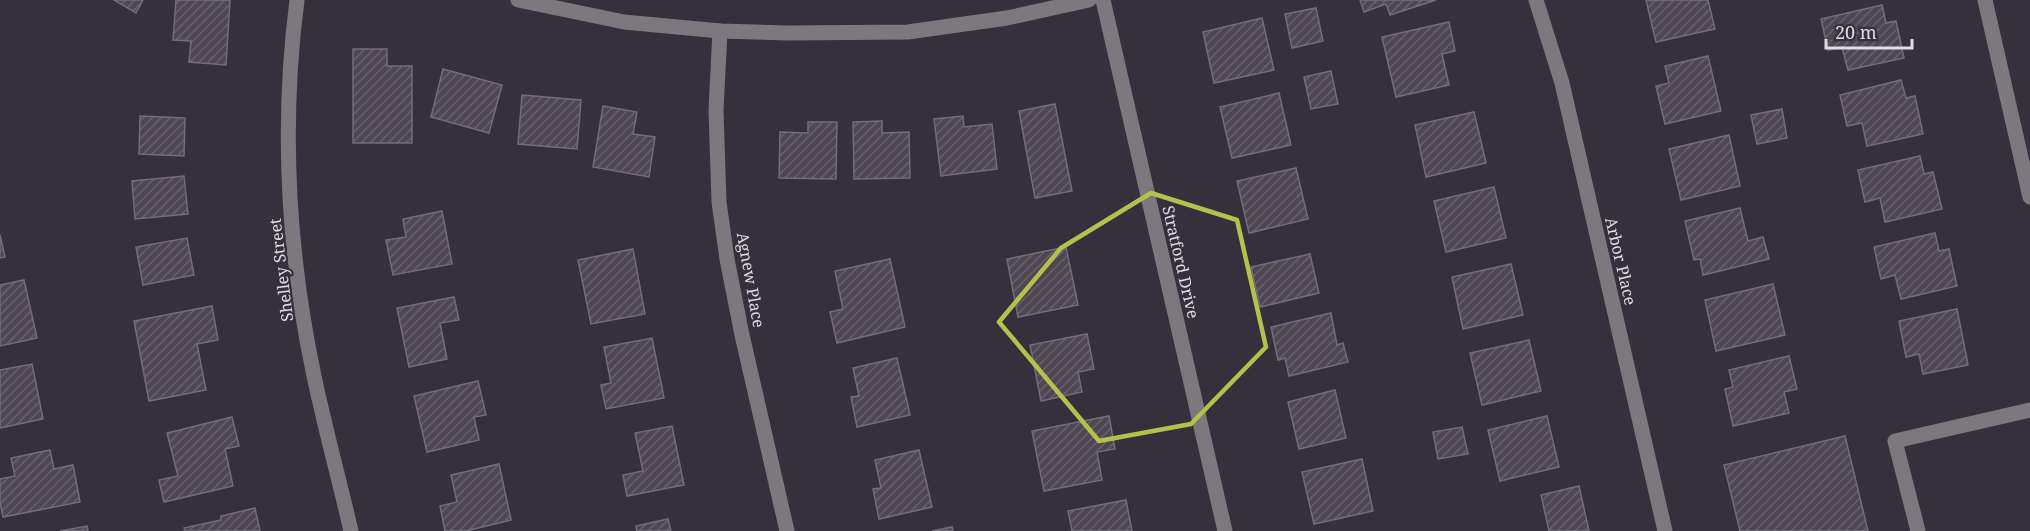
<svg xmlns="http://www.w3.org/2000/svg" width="2030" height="531" font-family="'Noto Serif',serif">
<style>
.building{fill:url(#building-hatch);stroke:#736c79;stroke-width:1.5}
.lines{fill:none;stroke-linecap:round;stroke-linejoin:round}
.minor{stroke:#7b787e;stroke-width:15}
.marked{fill:none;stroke:#b4c24b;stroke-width:4.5;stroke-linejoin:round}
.labels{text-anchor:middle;stroke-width:4.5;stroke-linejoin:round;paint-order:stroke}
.street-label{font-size:16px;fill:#e0dce3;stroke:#36303c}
</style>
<defs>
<pattern id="building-hatch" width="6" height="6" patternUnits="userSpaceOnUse" patternTransform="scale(1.5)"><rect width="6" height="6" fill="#4e4753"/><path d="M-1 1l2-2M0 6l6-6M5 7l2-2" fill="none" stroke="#67616c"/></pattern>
</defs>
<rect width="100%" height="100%" fill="#36303c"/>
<g class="building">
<path d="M114 0H143L136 13Z"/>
<path d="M176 0H230L226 65 189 62 191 41 173 40Z"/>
<path d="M1360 0H1436L1390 15 1386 4 1364 12Z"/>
<path d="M1646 0H1708L1715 29 1656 42Z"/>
<path d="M1882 5 1886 23 1896 21 1904 58 1848 70 1842 47 1828 50 1821 19Z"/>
<path d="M1316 8 1323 41 1292 48 1285 14Z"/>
<path d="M1262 18 1274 70 1214 83 1203 32Z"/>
<path d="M1449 22 1455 51 1442 54 1449 85 1396 97 1382 37Z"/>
<path d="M353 49H387V66H412V143H353Z"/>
<path d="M1708 56 1721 111 1665 124 1656 86 1669 83 1665 66Z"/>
<path d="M443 69 502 85 489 133 431 117Z"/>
<path d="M1331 71 1338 104 1311 109 1304 77Z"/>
<path d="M1901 80 1906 98 1915 96 1923 134 1867 146 1862 123 1847 126 1840 95Z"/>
<path d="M1279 93 1291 145 1232 158 1220 107Z"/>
<path d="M522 95 581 100 577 149 518 144Z"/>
<path d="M1055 104 1072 191 1035 198 1019 111Z"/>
<path d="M603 106 637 112 633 134 655 137 649 177 593 167Z"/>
<path d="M1782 109 1787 138 1757 144 1751 115Z"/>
<path d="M1474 112 1486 163 1426 177 1415 125Z"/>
<path d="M140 116 185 118 184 156 139 154Z"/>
<path d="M963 116 964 127 992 124 997 169 941 176 934 119Z"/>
<path d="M882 121V133L909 132 910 178 854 179 853 122Z"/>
<path d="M808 122H837L836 179 779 178 780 132 808 133Z"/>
<path d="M1729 135 1740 186 1681 200 1669 149Z"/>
<path d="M1920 156 1924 174 1933 172 1942 209 1885 222 1880 198 1865 202 1858 170Z"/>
<path d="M1296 168 1308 219 1249 233 1237 181Z"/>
<path d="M184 176 188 214 135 219 132 181Z"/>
<path d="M1494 187 1506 238 1446 252 1434 201Z"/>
<path d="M1740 208 1748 241 1763 237 1769 259 1703 275 1700 259 1694 260 1685 221Z"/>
<path d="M442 211 452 264 393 275 386 240 406 237 403 219Z"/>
<path d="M1935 233 1939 251 1949 249 1957 286 1901 299 1895 275 1881 279 1874 247Z"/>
<path d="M0 235 5 257 0 258Z"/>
<path d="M187 238 194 275 143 285 136 247Z"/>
<path d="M1066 247 1078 305 1018 317 1007 259Z"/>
<path d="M633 249 645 314 591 324 578 260Z"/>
<path d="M1310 254 1319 293 1260 307 1251 267Z"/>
<path d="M890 259 905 327 837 343 830 312 843 309 835 271Z"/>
<path d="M1511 264 1523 315 1463 329 1452 277Z"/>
<path d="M24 280 37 338 0 346V285Z"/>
<path d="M1773 284 1785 335 1716 351 1705 300Z"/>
<path d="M454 297 459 320 440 323 447 359 409 367 397 308Z"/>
<path d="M212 306 218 340 197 344 206 390 149 401 134 321Z"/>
<path d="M1957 309 1968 365 1923 374 1919 354 1906 357 1899 321Z"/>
<path d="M1331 313 1337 345 1343 343 1348 362 1289 376 1285 358 1278 360 1271 327Z"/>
<path d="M1087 334 1094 369 1078 372 1082 392 1041 401 1030 345Z"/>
<path d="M652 338 664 398 606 409 601 385 611 383 604 347Z"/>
<path d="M1529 340 1541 391 1482 405 1470 353Z"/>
<path d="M1789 356 1797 389 1784 392 1789 413 1733 426 1725 389 1733 387 1729 370Z"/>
<path d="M897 358 910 415 857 427 851 397 859 396 853 368Z"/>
<path d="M32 364 43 419 0 428V370Z"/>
<path d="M478 381 486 415 474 417 479 440 427 452 414 396Z"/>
<path d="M1335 390 1346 438 1299 449 1288 402Z"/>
<path d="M1109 416 1115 449 1097 452 1102 480 1044 491 1032 431Z"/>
<path d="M1547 416 1559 467 1500 481 1488 430Z"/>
<path d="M232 417 239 446 225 449 233 486 164 502 159 480 178 476 167 433Z"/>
<path d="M672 426 684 485 627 496 623 475 643 471 635 433Z"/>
<path d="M1462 427 1468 454 1438 459 1433 432Z"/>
<path d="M1845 436 1868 531H1740L1724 465Z"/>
<path d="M50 450 54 469 73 465 80 502 3 517 0 502V479L15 476 11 458Z"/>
<path d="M919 450 932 507 879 519 873 489 881 488 875 460Z"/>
<path d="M1362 459 1373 511 1314 524 1302 472Z"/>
<path d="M499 464 511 520 466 531H445L440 506 457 502 451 475Z"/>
<path d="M1579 486 1589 531H1549L1541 495Z"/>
<path d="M1126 500 1132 531H1072L1068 511Z"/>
<path d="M255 508 260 531H185L184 528 221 520V516Z"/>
<path d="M668 519 671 531H637L636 526Z"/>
<path d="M87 526 88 531H60Z"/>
<path d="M952 527 953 531H932Z"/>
</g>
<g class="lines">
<g class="minor">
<path d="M297 0C281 124 288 253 314 376 325 428 339 479 351 531"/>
<path d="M518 0 624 22 720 31 788 33 908 32 1007 18 1089 0"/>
<path d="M1103 0 1225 531"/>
<path d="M1536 0 1562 83 1665 531"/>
<path d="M1985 0 2030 197"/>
<path d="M720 31 716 110 719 202 727 259 742 335 787 531"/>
<path d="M1918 531 1895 441 2030 410"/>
</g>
</g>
<path class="marked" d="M1151 193 1237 220 1266 347 1191 424 1099 441 999 322 1061 248Z"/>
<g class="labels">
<g class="street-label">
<text transform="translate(1621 261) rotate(77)" y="6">Arbor Place</text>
<text transform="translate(1181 262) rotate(77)" y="6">Stratford Drive</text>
<text transform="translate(281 270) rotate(-97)" y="6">Shelley Street</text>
<text transform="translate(751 280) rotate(80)" y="6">Agnew Place</text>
</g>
</g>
<path d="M1826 39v9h86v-9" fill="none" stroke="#e0dce3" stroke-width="3"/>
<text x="1835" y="39" font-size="18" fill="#e0dce3" stroke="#36303c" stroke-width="4.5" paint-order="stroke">20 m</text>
</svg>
